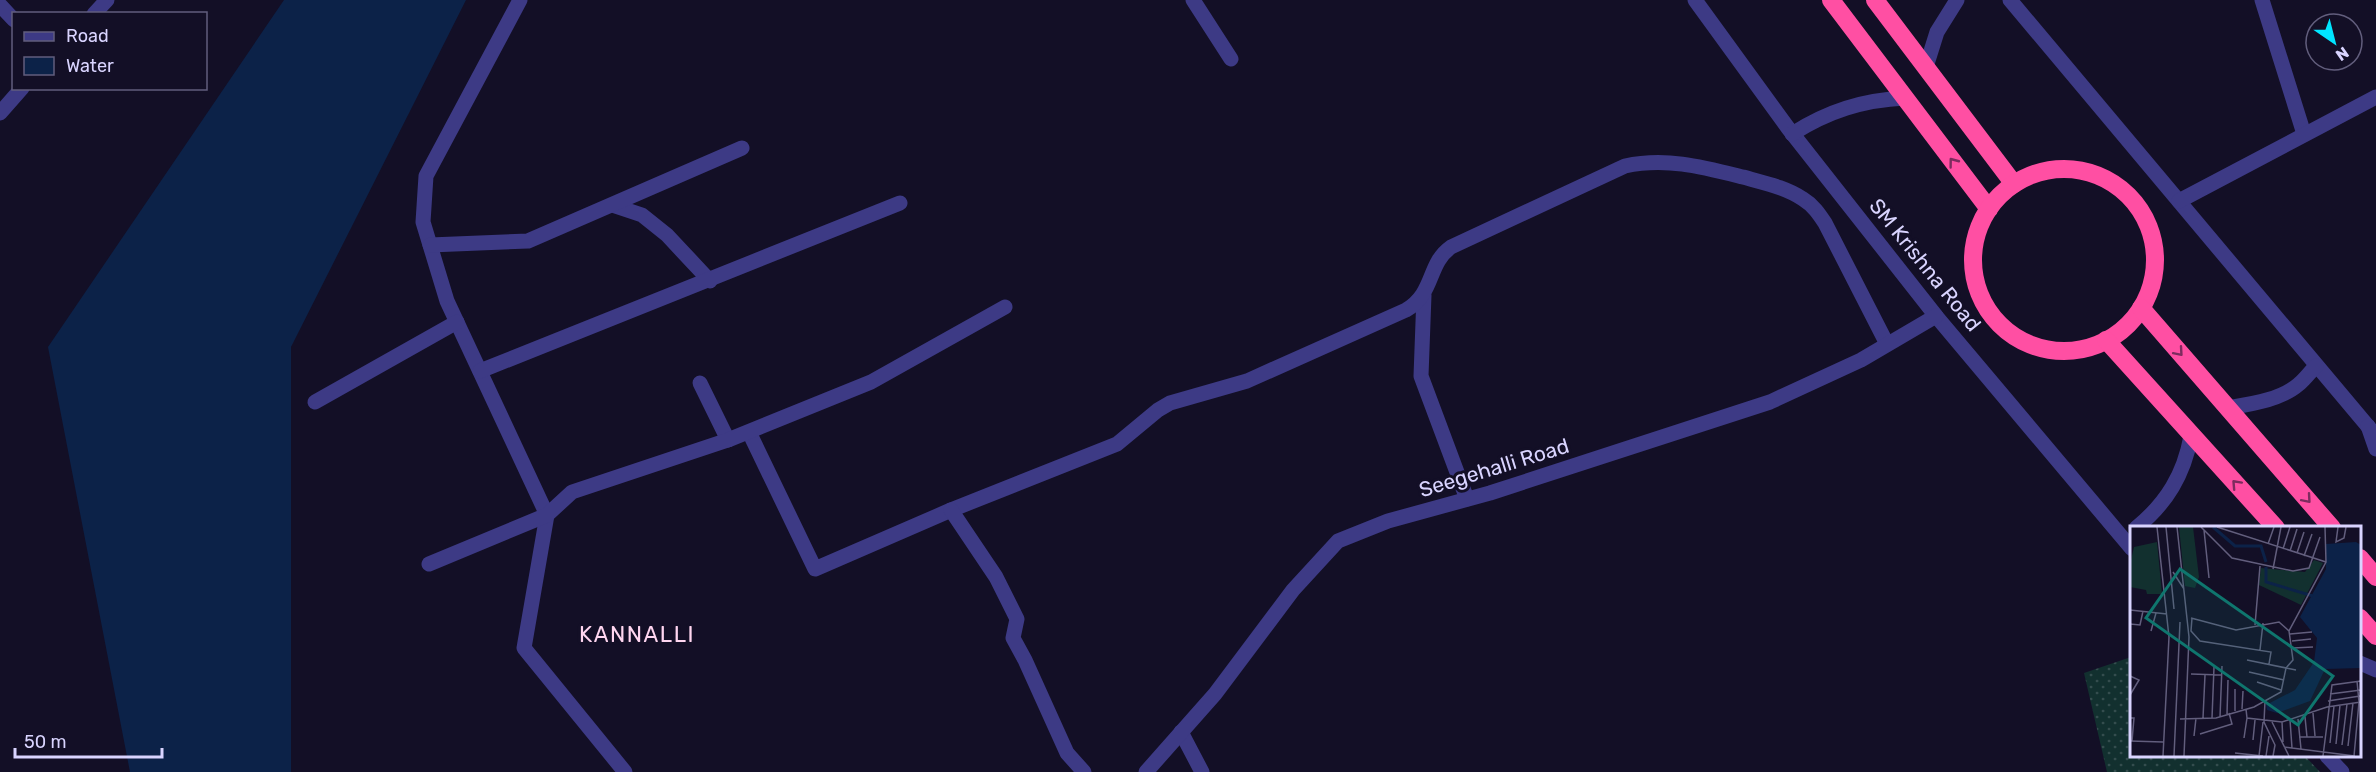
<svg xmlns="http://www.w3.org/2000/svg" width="2376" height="772" font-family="Rubik,sans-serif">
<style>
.grass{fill:url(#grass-dots)}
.water{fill:#0c2248}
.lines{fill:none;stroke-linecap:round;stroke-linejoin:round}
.minor{stroke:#3d3a85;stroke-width:15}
.highway{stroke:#ff4fa3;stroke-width:18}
.oneway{stroke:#7d2c5e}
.labels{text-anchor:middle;stroke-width:6;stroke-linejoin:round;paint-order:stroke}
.street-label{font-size:21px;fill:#d9d4ff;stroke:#130f26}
.neighbourhood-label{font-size:22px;letter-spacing:1.5px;fill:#ffd6f0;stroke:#130f26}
.inset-river{fill:none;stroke:#0c2248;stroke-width:3}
.inset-road{fill:none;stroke:#625e7d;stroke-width:1.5}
.view{fill:#0f766e;fill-opacity:0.15;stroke:#0f766e;stroke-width:3}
.inset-edge{fill:none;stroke:#d9d4ff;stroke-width:3}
</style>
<defs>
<pattern id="grass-dots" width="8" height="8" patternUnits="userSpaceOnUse" patternTransform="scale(1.5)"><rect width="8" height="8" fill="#12302f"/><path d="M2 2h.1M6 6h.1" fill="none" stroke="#344d4e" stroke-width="1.8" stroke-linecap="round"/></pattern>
</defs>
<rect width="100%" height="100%" fill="#130f26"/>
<path class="grass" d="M2131 657 2132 756H2305L2320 772H2107L2084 673Z"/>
<path class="water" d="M284 0H466L291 347V772H130L48 347Z"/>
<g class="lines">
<g class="minor">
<path d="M520 0 426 176 423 222 447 301 547 515 524 648 625 772"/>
<path d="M1193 0 1231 59"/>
<path d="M1695 0 1788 128 1936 316 2132 549"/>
<path d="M2010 0 2376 436"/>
<path d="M2262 0 2304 134"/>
<path d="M0 5 14 20"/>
<path d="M94 14 107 0"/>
<path d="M1926 67 1937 32 1957 0"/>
<path d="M0 113 22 88"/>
<path d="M1792 134C1828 111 1863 100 1905 98"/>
<path d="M2179 201 2376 97"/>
<path d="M612 205 642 215 667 235 710 281"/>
<path d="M430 245 528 241 742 148"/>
<path d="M1424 295 1421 376 1467 499"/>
<path d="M480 371 900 203"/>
<path d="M700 383 728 440"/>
<path d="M315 402 457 322"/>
<path d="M2227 408C2251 404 2281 400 2299 384 2305 379 2310 372 2316 366"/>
<path d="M2368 426 2376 449"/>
<path d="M749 432 815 569 951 510 1117 444 1158 410 1170 403 1247 381 1406 310C1435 293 1427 264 1451 247L1625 166C1666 157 1703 167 1743 177 1764 183 1785 187 1803 199 1813 205 1819 214 1825 223L1887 344"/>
<path d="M951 510 996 577 1017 619 1013 638 1025 660 1067 753 1084 772"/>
<path d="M2136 528C2167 503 2184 474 2191 436"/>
<path d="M429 564 547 515 572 492 728 440 871 382 1005 307"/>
<path d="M2360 663 2376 670"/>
<path d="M1181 732 1202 772"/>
<path d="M2327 756 2342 772"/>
<path d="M1146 772 1215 694 1293 590 1338 541 1388 521 1490 493 1770 402 1861 360 1936 316"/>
</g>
<g class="highway">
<path d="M1831 0 1989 209"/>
<path d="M1875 0 2014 184"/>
<circle cx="2064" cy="260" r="91"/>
<path d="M2141 308 2332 528"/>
<path d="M2106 340 2276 528"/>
<path d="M2360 558 2376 577"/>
<path d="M2360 618 2376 636"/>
</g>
</g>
<defs><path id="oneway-chevron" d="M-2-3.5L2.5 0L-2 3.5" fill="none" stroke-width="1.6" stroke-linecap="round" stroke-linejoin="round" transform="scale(1.5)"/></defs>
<g class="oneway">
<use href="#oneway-chevron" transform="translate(1953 162) rotate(-127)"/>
<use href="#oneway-chevron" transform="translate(2179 352) rotate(49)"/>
<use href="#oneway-chevron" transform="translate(2236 484) rotate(-133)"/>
<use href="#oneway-chevron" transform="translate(2307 499) rotate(49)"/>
</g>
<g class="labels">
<g class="street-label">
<text transform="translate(1925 265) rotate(51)" y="7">SM Krishna Road</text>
<text transform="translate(1494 468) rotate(-17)" y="7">Seegehalli Road</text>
</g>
<g class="neighbourhood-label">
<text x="637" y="642">KANNALLI</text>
</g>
</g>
<g transform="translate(2130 526)">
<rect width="231" height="231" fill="#130f26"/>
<path d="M49 1H63L69 51 65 62 55 60ZM27 16 32 68H17L16 64 0 61V38L4 21Z" fill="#12302f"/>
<path d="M184 34 193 37 171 79 129 59 131 42 175 46Z" fill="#12302f"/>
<path d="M226 16 231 19V142L195 143 180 175 147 187 137 184 136 179 165 164 184 136 187 112 170 91 196 43V18Z" fill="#0c2248"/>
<path class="inset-river" d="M83 1 105 20H131L136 36M136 41V56L183 70"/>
<path class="inset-road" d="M27 1 39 111 33 230M36 1 44 83M47 1 59 111 54 230M71 1 102 32 163 45 179 42 190 11M87 1 196 36M208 1 206 16 214 12 216 1M74 4 79 52M138 18 144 1M153 23 160 1M160 25 167 3M167 27 174 6M174 30 182 8M143 43 151 1M43 46 54 63M0 84 37 88M61 92 106 104 149 96 159 105M62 92 61 105 70 115 141 126 139 138M0 98 10 99 13 85M125 99 130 40M21 105 26 87M160 108 182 106M162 115 181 113M163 122 183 121M130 124 133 97M117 134 166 144M119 146 154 154M61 148 91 149M0 150 9 154 0 169M127 156 151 164M105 163V185M200 168 231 164M135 175 134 196 145 219 143 230M198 175 230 170M112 183 113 165M116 183 117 192 152 196 197 181 231 176M183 187 185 210M97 188 98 154M90 191 92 140M175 191 177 211M0 192H4L2 215M73 192 75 149M82 192 84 141M50 193 86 192 124 181 151 166 156 142 163 134 159 105 196 36 195 1M168 193 171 223M160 194 162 222M142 196 159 230M152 196 153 216M70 208 102 198 99 187M64 210 66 192M169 211H193M114 212 117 192M123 214 125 194M0 215 33 216M200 217 204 180M206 218 210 179M212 219 217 178M218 220 223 177M154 221 225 230M105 227 133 230M44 230 50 96M129 230 133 196M136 230 139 210M193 230 202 159 231 155M224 230 229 176 227 155"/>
<path class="view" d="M50 43 203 150 168 199 16 92Z"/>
<rect width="231" height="231" class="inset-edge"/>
</g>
<rect x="12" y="12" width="195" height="78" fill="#130f26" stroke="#625e7d" stroke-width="1.5"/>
<rect x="24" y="32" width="30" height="9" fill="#3d3a85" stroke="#625e7d" stroke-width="1.5"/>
<text x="66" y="42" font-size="18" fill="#d9d4ff">Road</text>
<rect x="24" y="57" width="30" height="18" fill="#0c2248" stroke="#625e7d" stroke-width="1.5"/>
<text x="66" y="72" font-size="18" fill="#d9d4ff">Water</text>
<g transform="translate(2334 42) rotate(145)"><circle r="28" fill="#130f26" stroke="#625e7d" stroke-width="1.5"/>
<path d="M0-4.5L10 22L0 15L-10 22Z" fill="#00e5ff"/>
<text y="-9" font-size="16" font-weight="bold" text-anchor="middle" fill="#d9d4ff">N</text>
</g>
<path d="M15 748v9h147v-9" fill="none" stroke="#d9d4ff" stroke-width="3"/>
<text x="24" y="748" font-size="18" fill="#d9d4ff" stroke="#130f26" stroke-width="4.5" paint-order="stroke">50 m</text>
</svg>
